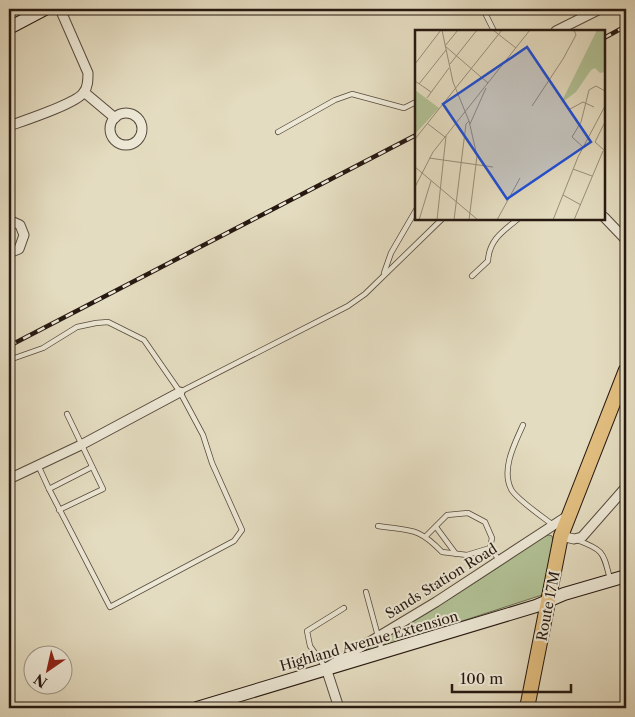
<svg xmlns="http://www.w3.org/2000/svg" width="635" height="717" font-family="'Libre Caslon Text',serif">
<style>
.green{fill:#b1c195;stroke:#6c6d53}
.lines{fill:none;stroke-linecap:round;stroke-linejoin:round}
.lane-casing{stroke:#564a3d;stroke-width:6}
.street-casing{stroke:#564a3d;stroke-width:11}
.secondary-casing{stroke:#271911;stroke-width:14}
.primary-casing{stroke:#271911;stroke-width:16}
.lane{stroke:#ede8d6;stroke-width:4.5}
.street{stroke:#ede8d6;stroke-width:9}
.secondary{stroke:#ede8d6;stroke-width:12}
.primary{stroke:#e2be80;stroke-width:14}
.rail-casing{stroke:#271911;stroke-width:4.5}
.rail{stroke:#ede8d6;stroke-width:2.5;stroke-dasharray:8;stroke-linecap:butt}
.labels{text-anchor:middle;stroke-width:4;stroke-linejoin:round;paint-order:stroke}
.street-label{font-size:14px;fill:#271911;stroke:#ede8d6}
.inset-road{fill:none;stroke:#988e7a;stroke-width:1}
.view{fill:#1d4ed8;fill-opacity:0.15;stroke:#1d4ed8;stroke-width:2.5}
.inset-edge{fill:none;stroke:#271911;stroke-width:2.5}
</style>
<rect width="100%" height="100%" fill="#e4dcc0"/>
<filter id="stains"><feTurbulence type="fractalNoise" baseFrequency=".004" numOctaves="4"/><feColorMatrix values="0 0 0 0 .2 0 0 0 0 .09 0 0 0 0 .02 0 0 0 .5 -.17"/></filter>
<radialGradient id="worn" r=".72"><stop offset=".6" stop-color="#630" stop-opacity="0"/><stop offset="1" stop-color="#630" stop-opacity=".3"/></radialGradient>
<path class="green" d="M549 535 552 536 553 541 542 595 358 655C421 617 482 580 542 537Z"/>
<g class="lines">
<defs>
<g id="lane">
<path d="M483 9 494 31"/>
<path d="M278 132 335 100 352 94 404 108 416 102"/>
<path d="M384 273 391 253 416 210"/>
<path d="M472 276 488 261C489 240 503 231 518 219"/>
<path d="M9 360 43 348 77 327 96 323 108 322 144 340 180 392 203 435 212 463 242 530 234 541 110 607 49 489 92 467"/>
<path d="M180 392 348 306 365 294 442 219"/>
<path d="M523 425C515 443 501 469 511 489 516 499 543 517 553 525"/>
<path d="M38 465 49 489"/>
<path d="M59 510 103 489 67 414"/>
<path d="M378 526C411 531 418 527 442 552L467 555 490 548 500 561"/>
<path d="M436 527 456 554"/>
<path d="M426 536 447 515 468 513 485 522 492 538 490 548"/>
<path d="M577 540C604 550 603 552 610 579"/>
<path d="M366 592 382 651"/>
<path d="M325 667 310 646 307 631 344 608"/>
</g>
<g id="street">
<path d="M556 31 600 9"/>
<path d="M84 92 115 118"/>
<circle cx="126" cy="129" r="16"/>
<path d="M9 126C23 121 78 103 84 92 88 87 88 80 88 73L60 9"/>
<path d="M604 217 626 240"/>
<path d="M9 220 20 225 24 235 19 249 9 253"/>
<path d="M9 479 81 445 180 392"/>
<path d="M561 536 574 539 582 537 626 487"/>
<path d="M339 708 326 668 436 602 569 515"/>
</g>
<g id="secondary">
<path d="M9 28 45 9"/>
<path d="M197 708 536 606 564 594 626 576"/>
</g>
<path id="primary" d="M527 708 561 536 626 370"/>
</defs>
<use href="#lane" class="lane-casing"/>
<use href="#street" class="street-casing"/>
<use href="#secondary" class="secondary-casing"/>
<use href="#primary" class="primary-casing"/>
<use href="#lane" class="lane"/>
<use href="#street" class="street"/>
<use href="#secondary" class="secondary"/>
<use href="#primary" class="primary"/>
<defs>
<g id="rail">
<path d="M604 38 626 26"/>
<path d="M9 346 416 135"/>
</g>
</defs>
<use href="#rail" class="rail-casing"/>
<use href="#rail" class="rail"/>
</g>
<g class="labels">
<g class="street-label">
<text transform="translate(441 581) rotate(-32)" y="5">Sands Station Road</text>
<text transform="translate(548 606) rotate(-79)" y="5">Route 17M</text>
<text transform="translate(369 641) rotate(-16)" y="5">Highland Avenue Extension</text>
</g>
</g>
<g transform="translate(415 30)">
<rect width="190" height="190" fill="#e4dcc0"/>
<path d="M182 0H190V42L185 43 180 38 176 40 161 62 146 73ZM0 60 24 78 0 104Z" fill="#b1c195"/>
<path class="inset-road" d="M27 0 38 52 54 91 62 126 54 190M43 0 30 16 73 53M78 0 101 18M0 34 26 0M35 34 62 0M0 51 16 62M4 54 31 20M12 68 34 38M117 76 148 29 161 5 159 0M155 79 168 72 179 77M190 92 180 112 190 121M13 94 30 107M55 94 71 58M0 109 87 0M168 117 157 107 166 92 174 60 181 56 190 61M14 128 78 137M0 137 63 190M158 139 177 146M0 157 18 122 115 0M148 165 166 175M4 190 16 151M22 190 31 106M39 190 51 94 54 91M82 190 105 148M138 190 163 127 190 76M159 190 188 121"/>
<path class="view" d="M112 17 176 112 92 169 28 74Z"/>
<rect width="190" height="190" class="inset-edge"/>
</g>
<rect width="635" height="717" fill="none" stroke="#e4dcc0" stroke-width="30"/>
<rect x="10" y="10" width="615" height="697" fill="none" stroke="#271911" stroke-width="2.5"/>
<rect x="15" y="15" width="605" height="687" fill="none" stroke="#271911"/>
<g transform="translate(48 670) rotate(214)"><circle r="24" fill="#ede8d6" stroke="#9e9587"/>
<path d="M0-4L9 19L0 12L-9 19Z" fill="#8f2418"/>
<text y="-8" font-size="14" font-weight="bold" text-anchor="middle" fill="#271911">N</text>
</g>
<path d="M452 684v8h119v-8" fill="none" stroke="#271911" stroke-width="2.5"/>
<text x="460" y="684" font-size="15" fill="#271911" stroke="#ede8d6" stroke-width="4" paint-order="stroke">100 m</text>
<rect width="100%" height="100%" filter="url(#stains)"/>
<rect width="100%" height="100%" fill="url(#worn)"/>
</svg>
